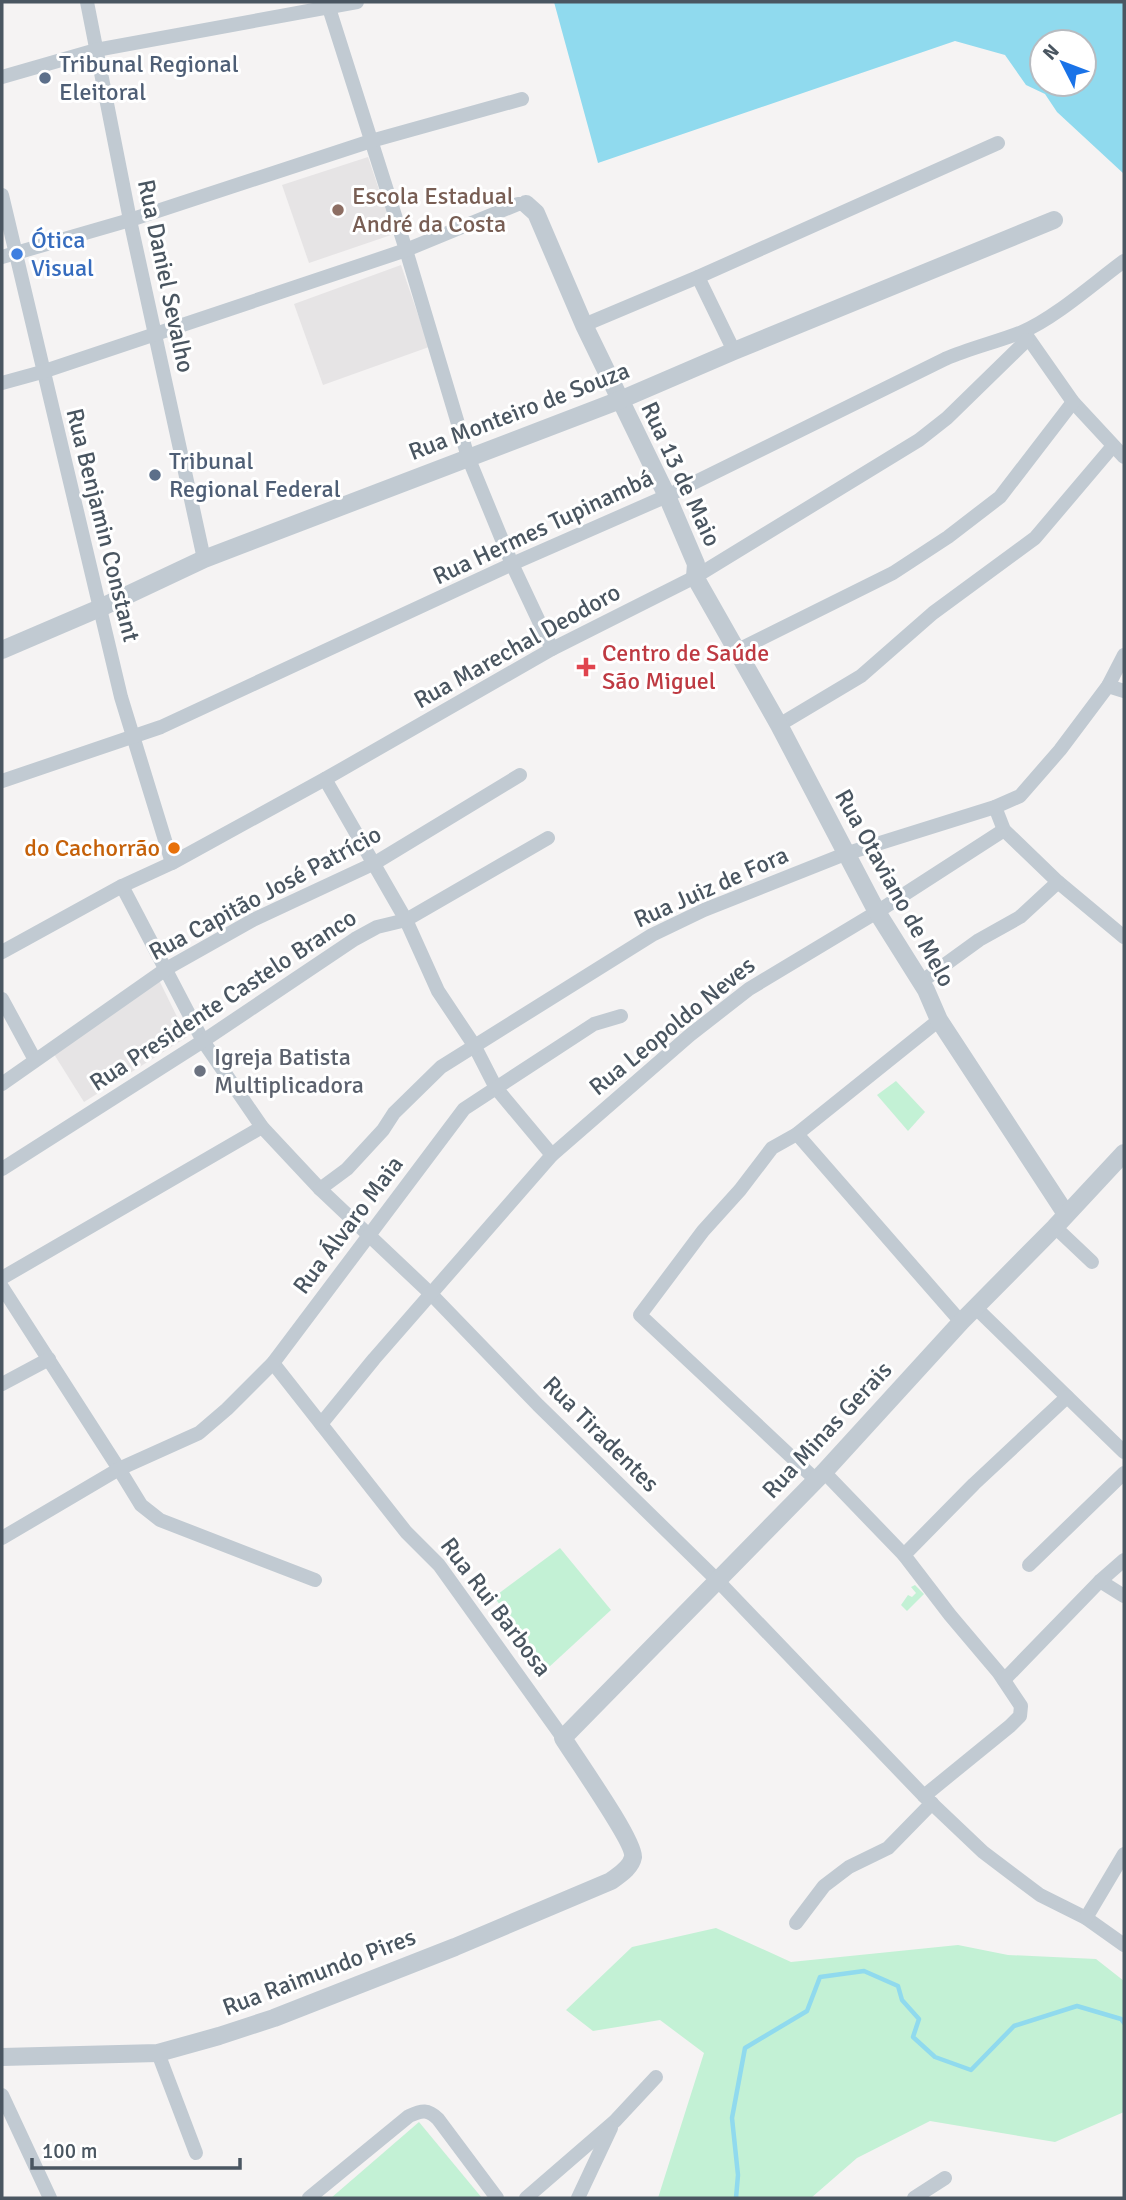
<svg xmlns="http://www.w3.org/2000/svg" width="1126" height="2200" font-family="Signika,sans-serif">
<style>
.education{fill:#e6e4e5}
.green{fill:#c3f1d5}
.water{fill:#90daee;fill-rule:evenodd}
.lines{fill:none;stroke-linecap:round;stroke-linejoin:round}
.stream{stroke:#90daee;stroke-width:4.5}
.minor{stroke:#c1cad2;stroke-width:14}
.tertiary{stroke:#c1cad2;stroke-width:18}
.service-dot{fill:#5c6f8a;stroke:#fff;stroke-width:2.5}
.education-dot{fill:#8d6e63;stroke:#fff;stroke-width:2.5}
.shop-dot{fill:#3f7fe0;stroke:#fff;stroke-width:2.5}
.health-dot{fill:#e0444e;stroke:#fff;stroke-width:2.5}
.food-dot{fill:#e8710a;stroke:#fff;stroke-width:2.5}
.worship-dot{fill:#6b7280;stroke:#fff;stroke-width:2.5}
.labels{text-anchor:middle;stroke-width:6;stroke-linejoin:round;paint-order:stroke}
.service-label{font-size:24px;fill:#4e5e75;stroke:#fff;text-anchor:start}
.education-label{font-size:24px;fill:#785e54;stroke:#fff;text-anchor:start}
.shop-label{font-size:24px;fill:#366cbe;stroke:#fff;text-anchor:start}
.street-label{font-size:24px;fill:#4a5661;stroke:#fff}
.health-label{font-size:24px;fill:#be3a42;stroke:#fff;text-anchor:start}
.food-label{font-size:24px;fill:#c56008;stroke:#fff;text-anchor:end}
.worship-label{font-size:24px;fill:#5b616d;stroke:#fff;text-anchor:start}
</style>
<rect width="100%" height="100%" fill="#f5f3f3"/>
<g class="education">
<path d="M368 157 394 234 309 263 282 185Z"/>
<path d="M401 265 429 347 323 385 294 304Z"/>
<path d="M159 980 187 1037 84 1102 52 1051Z"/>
</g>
<g class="green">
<path d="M896 1081 925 1112 908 1131 877 1095Z"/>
<path d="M560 1548 611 1610 548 1668 494 1597Z"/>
<path d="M915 1585 924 1594 907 1611 901 1605 908 1595 912 1597 916 1593 911 1587Z"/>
<path d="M716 1928 791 1962 958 1945 1008 1955 1096 1959 1124 1981V2112L1055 2142 930 2121 857 2158 811 2198H658L704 2053 660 2020 593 2031 566 2010 632 1947Z"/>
<path d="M419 2122 482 2198H331Z"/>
</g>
<path class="water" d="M554 2H1124V174L1057 112 1045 94 1026 85 1005 55 955 41 598 163ZM1042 42H1084V84H1042Z"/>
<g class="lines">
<path class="stream" d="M736 2198 738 2175 732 2118 745 2048 807 2011 820 1977 864 1971 898 1986 902 2000 919 2019 913 2037 935 2057 971 2070 1014 2026 1077 2006 1121 2019 1124 2023"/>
<g class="minor">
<path d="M87 2 130 220 204 559"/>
<path d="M329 8 406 250 468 457 512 564 552 649"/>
<path d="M2 77 96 50 357 2"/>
<path d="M2 195 121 697 172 863"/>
<path d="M2 257 130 220 371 141 522 99"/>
<path d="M698 277 734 351"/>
<path d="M584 325 698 277 998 143"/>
<path d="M1024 332 1073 402 1124 457"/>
<path d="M2 383 42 372 406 250 518 204H526"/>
<path d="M736 651 893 573 948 537 1000 497 1073 402"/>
<path d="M1108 686 1124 691"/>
<path d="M779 725 861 676 933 613 1035 538 1113 446"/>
<path d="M325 779 406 920 438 991 474 1045 496 1088 552 1155"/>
<path d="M2 781 161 727 512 564 667 496 945 359C970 348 997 342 1022 332 1055 318 1094 283 1124 261"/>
<path d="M995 807 1004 830 1058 882 1124 937"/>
<path d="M122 886 203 1041 262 1127 320 1189 431 1294 538 1405 718 1581 924 1796 983 1852 1040 1895 1086 1918 1124 1945"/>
<path d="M2 952 122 886 172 863 325 779 552 649 695 577 919 440 947 418 1027 340"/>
<path d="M921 982 979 940 1020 917 1058 882"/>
<path d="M2 999 35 1060"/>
<path d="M2 1084 166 969 253 920 375 863 520 775"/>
<path d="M797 1134 961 1322"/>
<path d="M2 1169 203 1041 355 939 377 927 406 920 548 838"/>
<path d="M320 1189 347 1169 383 1130 394 1113 441 1067 652 935 704 910 845 854 995 807 1020 796 1060 750 1108 686 1124 655"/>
<path d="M1055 1227 1092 1262"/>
<path d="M2 1278 262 1127"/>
<path d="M2 1287 119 1469 141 1505 160 1520 315 1580"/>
<path d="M976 1308 1124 1452"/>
<path d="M273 1363 406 1532 439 1565 563 1738"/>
<path d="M2 1384 49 1359"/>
<path d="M321 1424 374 1359 552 1155 690 1035 749 989 877 912 1004 830"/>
<path d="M824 1472 904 1555 950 1615 999 1673 1021 1706 1020 1716 1010 1726 924 1796"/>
<path d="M815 1479 640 1315 703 1231 740 1190 772 1148 797 1134 939 1020"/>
<path d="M2 1538 119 1469 199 1433 227 1409 273 1363 464 1109 594 1024 621 1016"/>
<path d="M904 1555 974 1484 1067 1397"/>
<path d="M1029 1565 1124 1473"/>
<path d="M1100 1581 1124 1596"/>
<path d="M1004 1680 1100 1581 1124 1560"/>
<path d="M1086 1918 1124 1854"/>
<path d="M796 1923 824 1886 849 1867 888 1848 932 1803"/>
<path d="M158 2053 196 2153"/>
<path d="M2 2095 50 2198"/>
<path d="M309 2198 409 2116C422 2110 428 2109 438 2119L497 2198"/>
<path d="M526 2198 615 2121 656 2077"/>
<path d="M578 2198 611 2128"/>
<path d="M914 2198 945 2178"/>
</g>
<g class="tertiary">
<path d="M526 204 536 213 584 325 667 496 696 564 695 577 779 725 877 912 926 990 939 1020 1066 1214"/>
<path d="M2 650 100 608 204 559 620 400 734 351 1054 220"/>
<path d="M2 2057 158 2053 219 2036 274 2018 455 1947 611 1881C619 1875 631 1868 633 1857 635 1842 574 1756 563 1738L824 1472 961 1322 1055 1227 1124 1153"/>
</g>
</g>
<g class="service-dot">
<circle cx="45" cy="78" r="7"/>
<circle cx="155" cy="475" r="7"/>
</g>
<circle class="education-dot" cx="338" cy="210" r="7"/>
<circle class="shop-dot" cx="17" cy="254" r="7"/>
<path class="health-dot" d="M582.5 656.5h7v7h7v7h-7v7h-7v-7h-7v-7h7z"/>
<circle class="food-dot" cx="174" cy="848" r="7"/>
<circle class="worship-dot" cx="200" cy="1071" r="7"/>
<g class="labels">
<g class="service-label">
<text x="59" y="72">Tribunal Regional<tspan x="59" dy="28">Eleitoral</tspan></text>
<text x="169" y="469">Tribunal<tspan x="169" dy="28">Regional Federal</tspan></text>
</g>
<g class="education-label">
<text x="352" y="204">Escola Estadual<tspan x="352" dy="28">André da Costa</tspan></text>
</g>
<g class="shop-label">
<text x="31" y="248">Ótica<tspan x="31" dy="28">Visual</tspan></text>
</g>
<g class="street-label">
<text transform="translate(166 276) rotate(78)" y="8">Rua Daniel Sevalho</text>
<text transform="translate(519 411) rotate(-21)" y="8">Rua Monteiro de Souza</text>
<text transform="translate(681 474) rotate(65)" y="8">Rua 13 de Maio</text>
<text transform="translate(103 525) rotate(76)" y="8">Rua Benjamin Constant</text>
<text transform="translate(543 527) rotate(-25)" y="8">Rua Hermes Tupinambá</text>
<text transform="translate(517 646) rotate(-29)" y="8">Rua Marechal Deodoro</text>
<text transform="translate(711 887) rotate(-24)" y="8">Rua Juiz de Fora</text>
<text transform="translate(895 888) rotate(61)" y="8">Rua Otaviano de Melo</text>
<text transform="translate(265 893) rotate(-28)" y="8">Rua Capitão José Patrício</text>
<text transform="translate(223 1000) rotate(-33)" y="8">Rua Presidente Castelo Branco</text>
<text transform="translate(672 1026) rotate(-39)" y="8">Rua Leopoldo Neves</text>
<text transform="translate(348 1225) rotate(-53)" y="8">Rua Álvaro Maia</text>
<text transform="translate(827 1430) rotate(-47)" y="8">Rua Minas Gerais</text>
<text transform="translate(601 1434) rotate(45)" y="8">Rua Tiradentes</text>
<text transform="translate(496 1607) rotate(53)" y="8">Rua Rui Barbosa</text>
<text transform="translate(319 1972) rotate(-21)" y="8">Rua Raimundo Pires</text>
</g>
<g class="health-label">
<text x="602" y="661">Centro de Saúde<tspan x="602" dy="28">São Miguel</tspan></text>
</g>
<g class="food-label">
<text x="160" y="856">do Cachorrão</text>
</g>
<g class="worship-label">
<text x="214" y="1065">Igreja Batista<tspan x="214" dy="28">Multiplicadora</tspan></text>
</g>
</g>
<rect width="1126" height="2200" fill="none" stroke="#4a5661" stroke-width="7"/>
<g transform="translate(1063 63) rotate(312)"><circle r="33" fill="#ffffff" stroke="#b7bbc0" stroke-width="2"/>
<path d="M0-5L12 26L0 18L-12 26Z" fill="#1a73e8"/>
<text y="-10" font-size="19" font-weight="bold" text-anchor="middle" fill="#4a5661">N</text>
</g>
<path d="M32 2158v10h208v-10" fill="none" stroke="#4a5661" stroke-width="3.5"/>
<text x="42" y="2158" font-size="21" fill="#4a5661" stroke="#ffffff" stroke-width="5" paint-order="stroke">100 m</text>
</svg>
